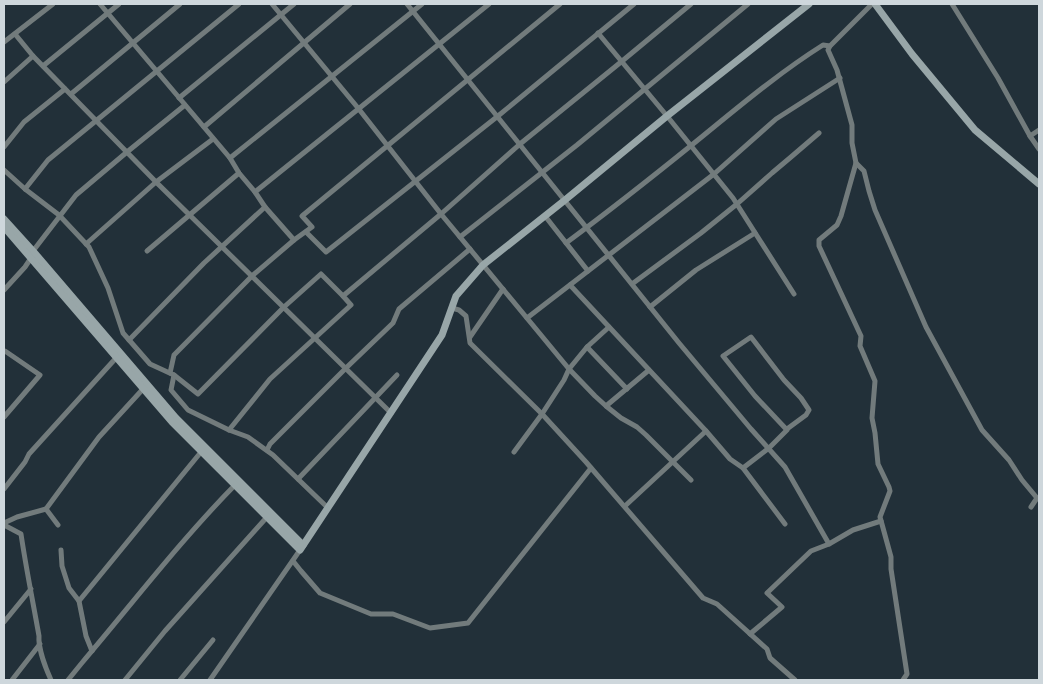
<svg xmlns="http://www.w3.org/2000/svg" width="1043" height="684" font-family="'Alegreya Sans',sans-serif">
<style>
.lines{fill:none;stroke-linecap:round;stroke-linejoin:round}
.street{stroke:#727b7c;stroke-width:5}
.secondary{stroke:#98a6a8;stroke-width:7}
</style>
<rect width="100%" height="100%" fill="#223039"/>
<g class="lines">
<g class="street">
<path d="M100 4 230 158 239 173 255 192 265 207 294 240"/>
<path d="M272 4 358 108 441 214 569 369 595 396 606 406 621 418 637 427 646 435 691 480"/>
<path d="M407 4 679 343 751 429 785 467 829 544"/>
<path d="M872 4 830 46 828 50 837 70 852 125V143L856 163 841 216 837 225 819 240V246L861 336 860 346 875 381 872 418 875 433 878 464 889 487 890 491 880 517 891 557V569L907 674 903 680"/>
<path d="M952 4 998 78 1030 136 1039 149"/>
<path d="M598 33 667 116 733 198 794 294"/>
<path d="M15 34 33 56 156 182 391 413"/>
<path d="M4 42 53 4"/>
<path d="M43 66 119 4"/>
<path d="M4 82 33 56"/>
<path d="M71 94 180 4"/>
<path d="M179 98 294 4"/>
<path d="M204 127 350 4"/>
<path d="M1030 136 1039 130"/>
<path d="M4 147 24 122 65 89"/>
<path d="M230 158 422 4"/>
<path d="M856 163 864 171 869 191 875 210 926 327 982 430 1009 460 1022 480 1037 498 1031 507"/>
<path d="M4 170 25 189 59 215 89 247 108 288 123 333 150 364 174 375 171 390 188 410 229 430 248 437 273 455 328 508"/>
<path d="M25 189 48 160 239 4"/>
<path d="M255 192 489 4"/>
<path d="M545 216 588 271"/>
<path d="M306 232 326 252 498 116 634 4"/>
<path d="M460 237 577 145 748 4"/>
<path d="M566 243C609 211 651 178 693 144 735 110 777 74 823 45L830 46"/>
<path d="M86 244 156 182 213 139"/>
<path d="M33 251 76 195 127 152 185 105"/>
<path d="M147 251 239 173"/>
<path d="M632 284 701 233 737 204 772 173 791 157 819 133"/>
<path d="M570 285 706 431 730 459 743 468 785 524"/>
<path d="M4 290 25 267 31 258"/>
<path d="M650 307 696 270 755 233"/>
<path d="M452 308 459 310 466 316 470 343 542 414 586 462 703 598 717 604 767 649 770 658 795 680"/>
<path d="M527 318 714 174 776 119 840 78"/>
<path d="M470 337 503 289"/>
<path d="M129 340 204 263 265 207"/>
<path d="M587 347 627 389"/>
<path d="M4 352 5 351 40 375 4 417"/>
<path d="M170 373 174 355 252 276 294 240 312 227 302 216 560 4"/>
<path d="M174 375 198 394 284 307 321 274 343 296"/>
<path d="M606 406 649 370"/>
<path d="M229 430 270 379 351 305 343 296 441 214 520 144 621 62 691 4"/>
<path d="M267 450 270 444 346 368 393 323 399 309 470 249"/>
<path d="M514 452 542 414 564 380 569 369 587 347 609 327"/>
<path d="M743 468 769 448 787 430 755 396 723 356 751 337 784 380 801 398 809 410 806 415 787 429"/>
<path d="M298 479 397 375"/>
<path d="M4 489 25 462 29 454 116 358"/>
<path d="M625 506 706 431"/>
<path d="M46 509 99 437 143 389"/>
<path d="M4 523 17 517 46 509 58 525"/>
<path d="M4 525 21 534C26 568 33 602 39 636 38 648 46 669 51 680"/>
<path d="M61 550 62 566 69 588 79 601 86 636 92 651"/>
<path d="M293 561 301 571 320 593 371 614H393L430 628 468 623 591 468"/>
<path d="M79 601 201 452"/>
<path d="M4 622 31 589"/>
<path d="M750 634 782 607 767 593 811 551 829 544 853 530 881 521"/>
<path d="M12 680 40 644"/>
<path d="M68 680 81 664C132 604 180 541 235 485"/>
<path d="M125 680 165 631 267 517"/>
<path d="M180 680 213 640"/>
<path d="M210 680 300 550"/>
</g>
<g class="secondary">
<path d="M875 4 912 54 975 130 1039 184"/>
<path d="M4 219 33 251 176 418 303 545"/>
<path d="M4 227 172 422 300 550 442 335 456 296 483 265 565 200 667 116 809 4"/>
</g>
</g>
<rect width="1043" height="684" fill="none" stroke="#ced7dc" stroke-width="10"/>
</svg>
